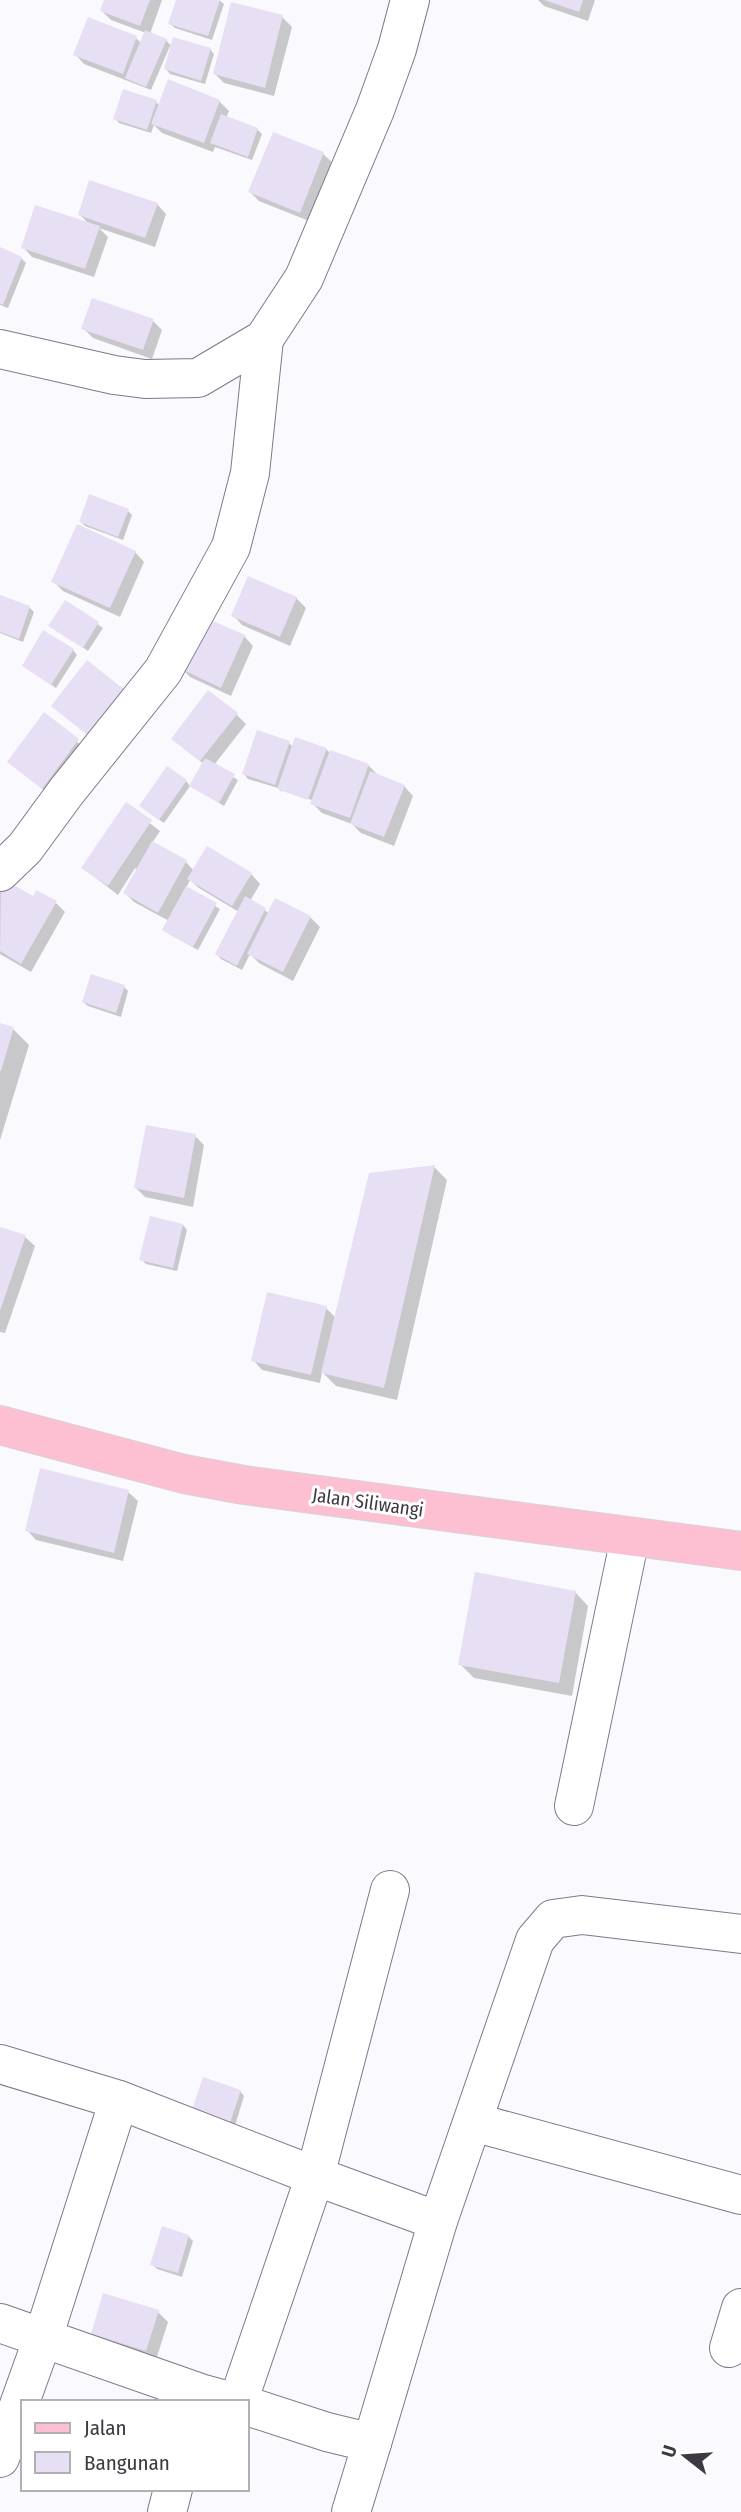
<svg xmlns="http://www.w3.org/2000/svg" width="741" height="2512" font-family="'Fira Sans Condensed',sans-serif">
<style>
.shadow{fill:#0003}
.building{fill:#e7dff4}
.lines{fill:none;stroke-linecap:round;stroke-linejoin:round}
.minor-casing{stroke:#7f788a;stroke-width:40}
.tertiary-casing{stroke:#7f788a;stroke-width:40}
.primary-casing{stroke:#d5d4d6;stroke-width:40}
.minor{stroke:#fff;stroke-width:38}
.tertiary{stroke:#fff;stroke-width:38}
.primary{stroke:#fdbfd2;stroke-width:38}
.labels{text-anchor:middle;stroke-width:6;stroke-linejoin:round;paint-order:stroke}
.street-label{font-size:19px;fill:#3e3a43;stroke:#fff}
</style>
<rect width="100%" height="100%" fill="#faf9fd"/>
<g class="shadow">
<path d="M106 0H162L150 34 166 40 172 47 210 49 214 54 205 84 170 74 166 69 172 47 170 46 151 90 84 64 75 54 89 19 136 38 141 43 146 33 111 20 102 11Z"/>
<path d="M178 0H219L224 4 212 40 175 28 170 24Z"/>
<path d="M538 0H595L588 21 544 6Z"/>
<path d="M282 17 292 27 274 96 224 83 215 74Z"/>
<path d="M219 101 229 111 226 118 257 129 262 134 252 160 215 147 213 152 162 133 154 125 151 133 119 123 115 118 156 102 160 106Z"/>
<path d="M323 154 333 163 309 221 259 201 250 192Z"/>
<path d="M157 204 166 214 155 247 99 228 108 237 94 277 32 257 23 247 89 224 80 215Z"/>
<path d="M0 249 21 258 26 263 8 308 0 305Z"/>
<path d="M153 321 162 330 152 359 93 338 83 328Z"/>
<path d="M128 511 132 515 123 540 85 526 81 522Z"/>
<path d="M135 552 144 562 120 617 63 591 53 581Z"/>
<path d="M0 597 29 607 34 612 23 642 0 633Z"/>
<path d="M296 598 306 608 290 646 242 625 233 615Z"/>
<path d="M65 603 103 628 88 651 51 626Z"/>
<path d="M244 636 253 646 231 696 190 677 181 668Z"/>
<path d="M73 650 77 655 56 688 24 666Z"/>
<path d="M236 714 246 724 214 765 238 780 224 806 191 786 204 764 183 748Z"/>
<path d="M44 715 87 750 53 797 9 762Z"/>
<path d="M289 743 293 747 326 749 331 754 368 765 378 775 404 786 413 796 394 846 361 833 352 824 322 813 313 804 317 802 282 789V792L278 788 248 779 244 774Z"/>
<path d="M186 781 190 786 164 823 145 810Z"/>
<path d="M126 805 160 831 152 843 186 862 194 871 251 874 260 884 250 901 269 913 310 917 320 927 293 981 259 963 250 954 242 970 221 959 217 954 239 912 199 888 190 880 186 888 220 909 198 950 169 934 164 929 169 921 134 902 125 893 138 870 135 868 118 895 83 868Z"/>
<path d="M0 883 33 898 56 903 65 912 31 972 0 954Z"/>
<path d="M124 987 128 991 121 1017 88 1006 83 1002Z"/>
<path d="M0 1025 13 1029 29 1045 0 1140Z"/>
<path d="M195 1136 204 1145 193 1207 145 1197 136 1188Z"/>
<path d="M434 1167 447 1180 397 1400 336 1386 322 1372 320 1383 262 1370 253 1360 326 1308 336 1318Z"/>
<path d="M183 1225 187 1230 177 1271 146 1264 141 1259Z"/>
<path d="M0 1228 25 1237 35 1246 5 1333 0 1332Z"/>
<path d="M128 1492 138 1501 123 1561 36 1540 27 1530Z"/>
<path d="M575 1592 588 1606 572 1696 474 1678 460 1664Z"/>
<path d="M240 2091 244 2096 234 2129 198 2117Z"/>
<path d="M188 2236 193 2241 182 2277 157 2269 152 2264Z"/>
<path d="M158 2312 168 2322 156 2360 102 2343 93 2334Z"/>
</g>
<g class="building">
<path d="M104 0H150L140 26 100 11Z"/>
<path d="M176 0H220L208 36 168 24Z"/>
<path d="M544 0H583L579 12Z"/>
<path d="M231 2 283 15 265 88 213 74Z"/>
<path d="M88 17 137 36 123 74 73 55Z"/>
<path d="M145 30 167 39 146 87 125 78Z"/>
<path d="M173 37 211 48 201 81 164 69Z"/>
<path d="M168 79 220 100 204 143 151 124Z"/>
<path d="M123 89 157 100 147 130 113 119Z"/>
<path d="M221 114 258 128 248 157 210 143Z"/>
<path d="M273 132 324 152 300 213 248 192Z"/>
<path d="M89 180 158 203 145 238 78 215Z"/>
<path d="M35 205 100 226 85 269 21 248Z"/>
<path d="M0 247 22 257 3 305 0 304Z"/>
<path d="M92 298 154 319 143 350 81 329Z"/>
<path d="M89 494 129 509 118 537 79 522Z"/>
<path d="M77 524 136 551 110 608 51 582Z"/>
<path d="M248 576 297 597 280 637 231 616Z"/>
<path d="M0 595 30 606 19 639 0 632Z"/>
<path d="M65 600 99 622 83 648 48 626Z"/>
<path d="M202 616 245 635 221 688 179 668Z"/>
<path d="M43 630 74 649 51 685 22 666Z"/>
<path d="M87 660 126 691 90 737 51 706Z"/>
<path d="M208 690 238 713 200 761 171 739Z"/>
<path d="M44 712 79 739 42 789 7 762Z"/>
<path d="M257 730 290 741 275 785 242 774Z"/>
<path d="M295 737 327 748 308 800 277 789Z"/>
<path d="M330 750 369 764 350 818 310 804Z"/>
<path d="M205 758 235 774 219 803 189 786Z"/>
<path d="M167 766 187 780 159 820 139 806Z"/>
<path d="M370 771 405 785 384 837 350 824Z"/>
<path d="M126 802 152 820 108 886 81 868Z"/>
<path d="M152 841 187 860 158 913 123 893Z"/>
<path d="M207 846 252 873 232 906 187 879Z"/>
<path d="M1 878 33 896 36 890 57 901 21 964 0 951Z"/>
<path d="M186 886 217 903 193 947 162 930Z"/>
<path d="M245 896 266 908 237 966 215 954Z"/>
<path d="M275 898 311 916 283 972 247 954Z"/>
<path d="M91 974 125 985 116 1013 82 1002Z"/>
<path d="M0 1023 14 1027 1 1071H0Z"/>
<path d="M146 1125 196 1134 184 1198 134 1188Z"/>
<path d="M435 1165 384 1388 321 1373 369 1173Z"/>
<path d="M150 1216 183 1224 173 1268 139 1260Z"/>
<path d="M0 1227 26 1235 0 1311Z"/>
<path d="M267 1292 327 1306 311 1375 251 1361Z"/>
<path d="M40 1468 129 1490 114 1553 25 1531Z"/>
<path d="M475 1572 576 1591 559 1683 458 1665Z"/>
<path d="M203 2077 241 2090 229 2126 191 2113Z"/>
<path d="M162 2226 189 2235 178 2273 150 2265Z"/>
<path d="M103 2293 159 2310 146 2351 91 2334Z"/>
</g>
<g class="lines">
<defs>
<g id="minor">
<path d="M0 872 25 848 66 792 163 671 231 547 250 473 264 339"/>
<path d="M574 1806 626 1557 628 1537"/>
<path d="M0 2064 119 2100 315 2176 438 2221"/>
<path d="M473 2122 741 2195"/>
<path d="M0 2323 200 2393 233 2402"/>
<path d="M729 2348 741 2308"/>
<path d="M238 2402 315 2176 390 1890"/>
<path d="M247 2406 327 2432 372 2443 438 2221 535 1940 553 1919 582 1915 741 1934"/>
<path d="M0 2458 43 2338 119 2100"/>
<path d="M167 2512 173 2489"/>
<path d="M351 2512 372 2443"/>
</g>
<path id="tertiary" d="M0 349 114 375 145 379 198 378 264 339 304 278 375 110 397 49 410 0"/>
<path id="primary" d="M0 1425 184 1474 244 1485 741 1551"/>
</defs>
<use href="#minor" class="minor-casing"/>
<use href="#tertiary" class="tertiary-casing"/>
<use href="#primary" class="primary-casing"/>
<use href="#minor" class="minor"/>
<use href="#tertiary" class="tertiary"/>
<use href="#primary" class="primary"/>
</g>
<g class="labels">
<g class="street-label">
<text transform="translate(368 1502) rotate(8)" y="7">Jalan Siliwangi</text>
</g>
</g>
<rect x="21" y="2400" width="228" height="91" fill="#ffffff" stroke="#b2b0b4" stroke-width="2"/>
<rect x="35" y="2423" width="35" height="10" fill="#fdbfd2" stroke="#b2b0b4" stroke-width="2"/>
<text x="84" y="2435" font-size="21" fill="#3e3a43">Jalan</text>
<rect x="35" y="2452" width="35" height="21" fill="#e7dff4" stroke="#b2b0b4" stroke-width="2"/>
<text x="84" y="2470" font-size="21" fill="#3e3a43">Bangunan</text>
<g transform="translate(685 2456) rotate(287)" stroke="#ffffff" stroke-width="5" paint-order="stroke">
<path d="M0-5L12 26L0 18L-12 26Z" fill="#3e3a43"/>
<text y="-10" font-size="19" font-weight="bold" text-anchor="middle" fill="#3e3a43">U</text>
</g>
</svg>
